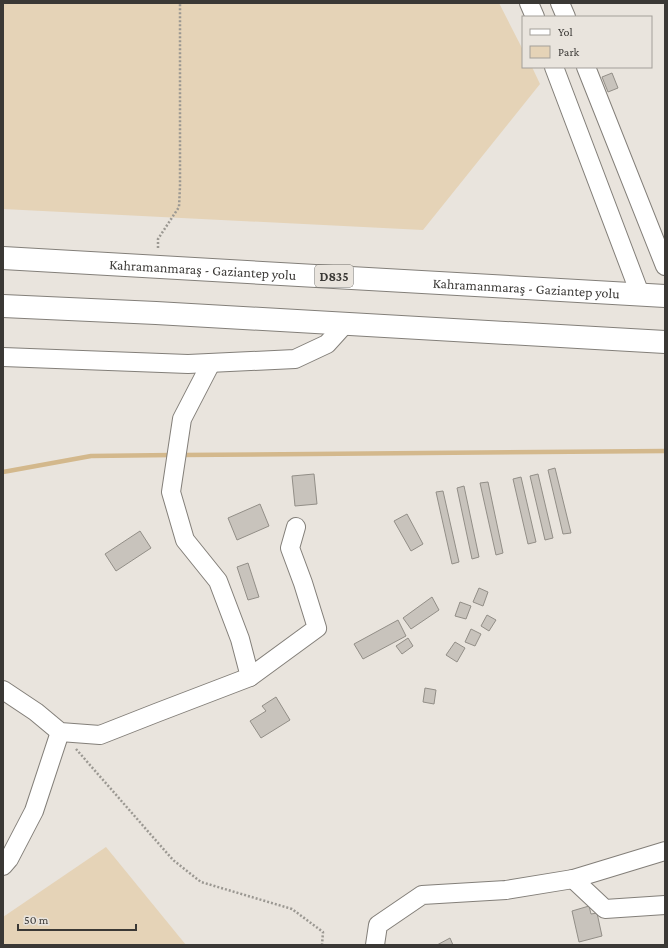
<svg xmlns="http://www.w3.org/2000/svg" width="668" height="948" font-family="'Crimson Pro',serif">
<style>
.green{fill:#e5d3b7}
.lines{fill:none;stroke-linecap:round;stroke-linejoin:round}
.stream{stroke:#d3b88c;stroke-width:4.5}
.building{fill:#c8c3bc;stroke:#928e87}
.minor-casing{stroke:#837f79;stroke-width:20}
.highway-casing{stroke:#837f79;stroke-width:24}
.path{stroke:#9b9892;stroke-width:2.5;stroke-dasharray:2 2;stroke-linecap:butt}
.minor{stroke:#fff;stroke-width:18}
.highway{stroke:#fff;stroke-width:22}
.labels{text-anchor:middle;stroke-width:3;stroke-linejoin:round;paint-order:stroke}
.shield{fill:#e9e4dd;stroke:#6e6c67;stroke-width:1}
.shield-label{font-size:13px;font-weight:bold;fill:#3a3835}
.street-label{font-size:14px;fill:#3a3835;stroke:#e9e4dd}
</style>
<rect width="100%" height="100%" fill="#e9e4dd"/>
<g class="green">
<path d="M3 3H499L523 50V67H532L540 84 423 230 3 209Z"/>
<path d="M106 847 186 945H3V917Z"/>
</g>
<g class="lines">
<g class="stream">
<path d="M181 455 665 451"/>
<path d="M3 472 91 456 172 455"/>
</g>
</g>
<g class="building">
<path d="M612 73 618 88 608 92 602 77Z"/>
<path d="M555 468 571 533 563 534 548 470Z"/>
<path d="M314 474 317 504 295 506 292 476Z"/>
<path d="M538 474 553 538 545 540 530 476Z"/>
<path d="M521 477 536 542 528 544 513 479Z"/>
<path d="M488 482 503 553 496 555 480 483Z"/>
<path d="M464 486 479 557 472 559 457 488Z"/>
<path d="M443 491 459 562 452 564 436 492Z"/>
<path d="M260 504 269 526 237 540 228 518Z"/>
<path d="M407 514 423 544 411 551 394 521Z"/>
<path d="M140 531 151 548 116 571 105 554Z"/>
<path d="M248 563 259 597 248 600 237 567Z"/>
<path d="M479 588 488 592 483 606 473 602Z"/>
<path d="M432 597 439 610 411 629 403 618Z"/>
<path d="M460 602 471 606 466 619 455 616Z"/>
<path d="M487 615 496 620 489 631 481 626Z"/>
<path d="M398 620 406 636 363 659 354 644Z"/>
<path d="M471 629 481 634 475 646 465 642Z"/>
<path d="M408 638 413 646 402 654 396 646Z"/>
<path d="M455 642 465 648 457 662 446 655Z"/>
<path d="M425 688 436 690 434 704 423 702Z"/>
<path d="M276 697 290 720 261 738 250 721 266 711 262 706Z"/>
<path d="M589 906 591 914 597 913 602 936 579 942 572 911Z"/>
<path d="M450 938 453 945H437Z"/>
</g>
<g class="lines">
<defs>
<g id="minor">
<path d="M529 3 535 17"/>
<path d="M560 3 566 17"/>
<path d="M554 67 640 294"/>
<path d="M586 67 665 266"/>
<path d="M3 357 188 364 295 359 327 344 346 323"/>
<path d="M250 677 317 628 303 583 290 548 296 527"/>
<path d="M3 690 36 712 60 732 100 735 156 713 250 677 240 639 218 581 185 540 171 492 182 419 211 363"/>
<path d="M3 866 9 859 34 811 60 732"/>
<path d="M573 879 605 909 665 905"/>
<path d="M375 945 378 925 422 895 506 890 573 879 665 851"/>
</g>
<g id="highway">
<path id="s1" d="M3 258 665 296"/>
<path d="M3 306 156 313 665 342"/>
</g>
</defs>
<use href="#minor" class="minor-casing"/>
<use href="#highway" class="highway-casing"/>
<g class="path">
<path d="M158 248V239L179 207 180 186V3"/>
<path d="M76 749 173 860 201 882 292 909 323 932 322 945"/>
</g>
<use href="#minor" class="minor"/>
<use href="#highway" class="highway"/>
</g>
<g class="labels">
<rect class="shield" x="315" y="265" width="38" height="22" rx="3"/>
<g class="shield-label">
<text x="334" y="281">D835</text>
</g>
<g class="street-label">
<text dy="5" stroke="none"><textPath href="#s1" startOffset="200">Kahramanmaraş - Gaziantep yolu</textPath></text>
<text dy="5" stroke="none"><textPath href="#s1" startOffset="524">Kahramanmaraş - Gaziantep yolu</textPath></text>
</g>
</g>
<rect width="668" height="948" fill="none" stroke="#3a3835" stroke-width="8"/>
<rect x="522" y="16" width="130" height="52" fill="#e9e4dd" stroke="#a39f9a"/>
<rect x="530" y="29" width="20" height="6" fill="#ffffff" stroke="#a39f9a"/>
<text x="558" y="36" font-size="12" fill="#3a3835">Yol</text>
<rect x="530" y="46" width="20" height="12" fill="#e5d3b7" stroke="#a39f9a"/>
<text x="558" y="56" font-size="12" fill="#3a3835">Park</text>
<path d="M18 924v6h118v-6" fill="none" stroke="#3a3835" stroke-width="2"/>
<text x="24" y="924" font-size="12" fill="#3a3835" stroke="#e9e4dd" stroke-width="3" paint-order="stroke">50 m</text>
</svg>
